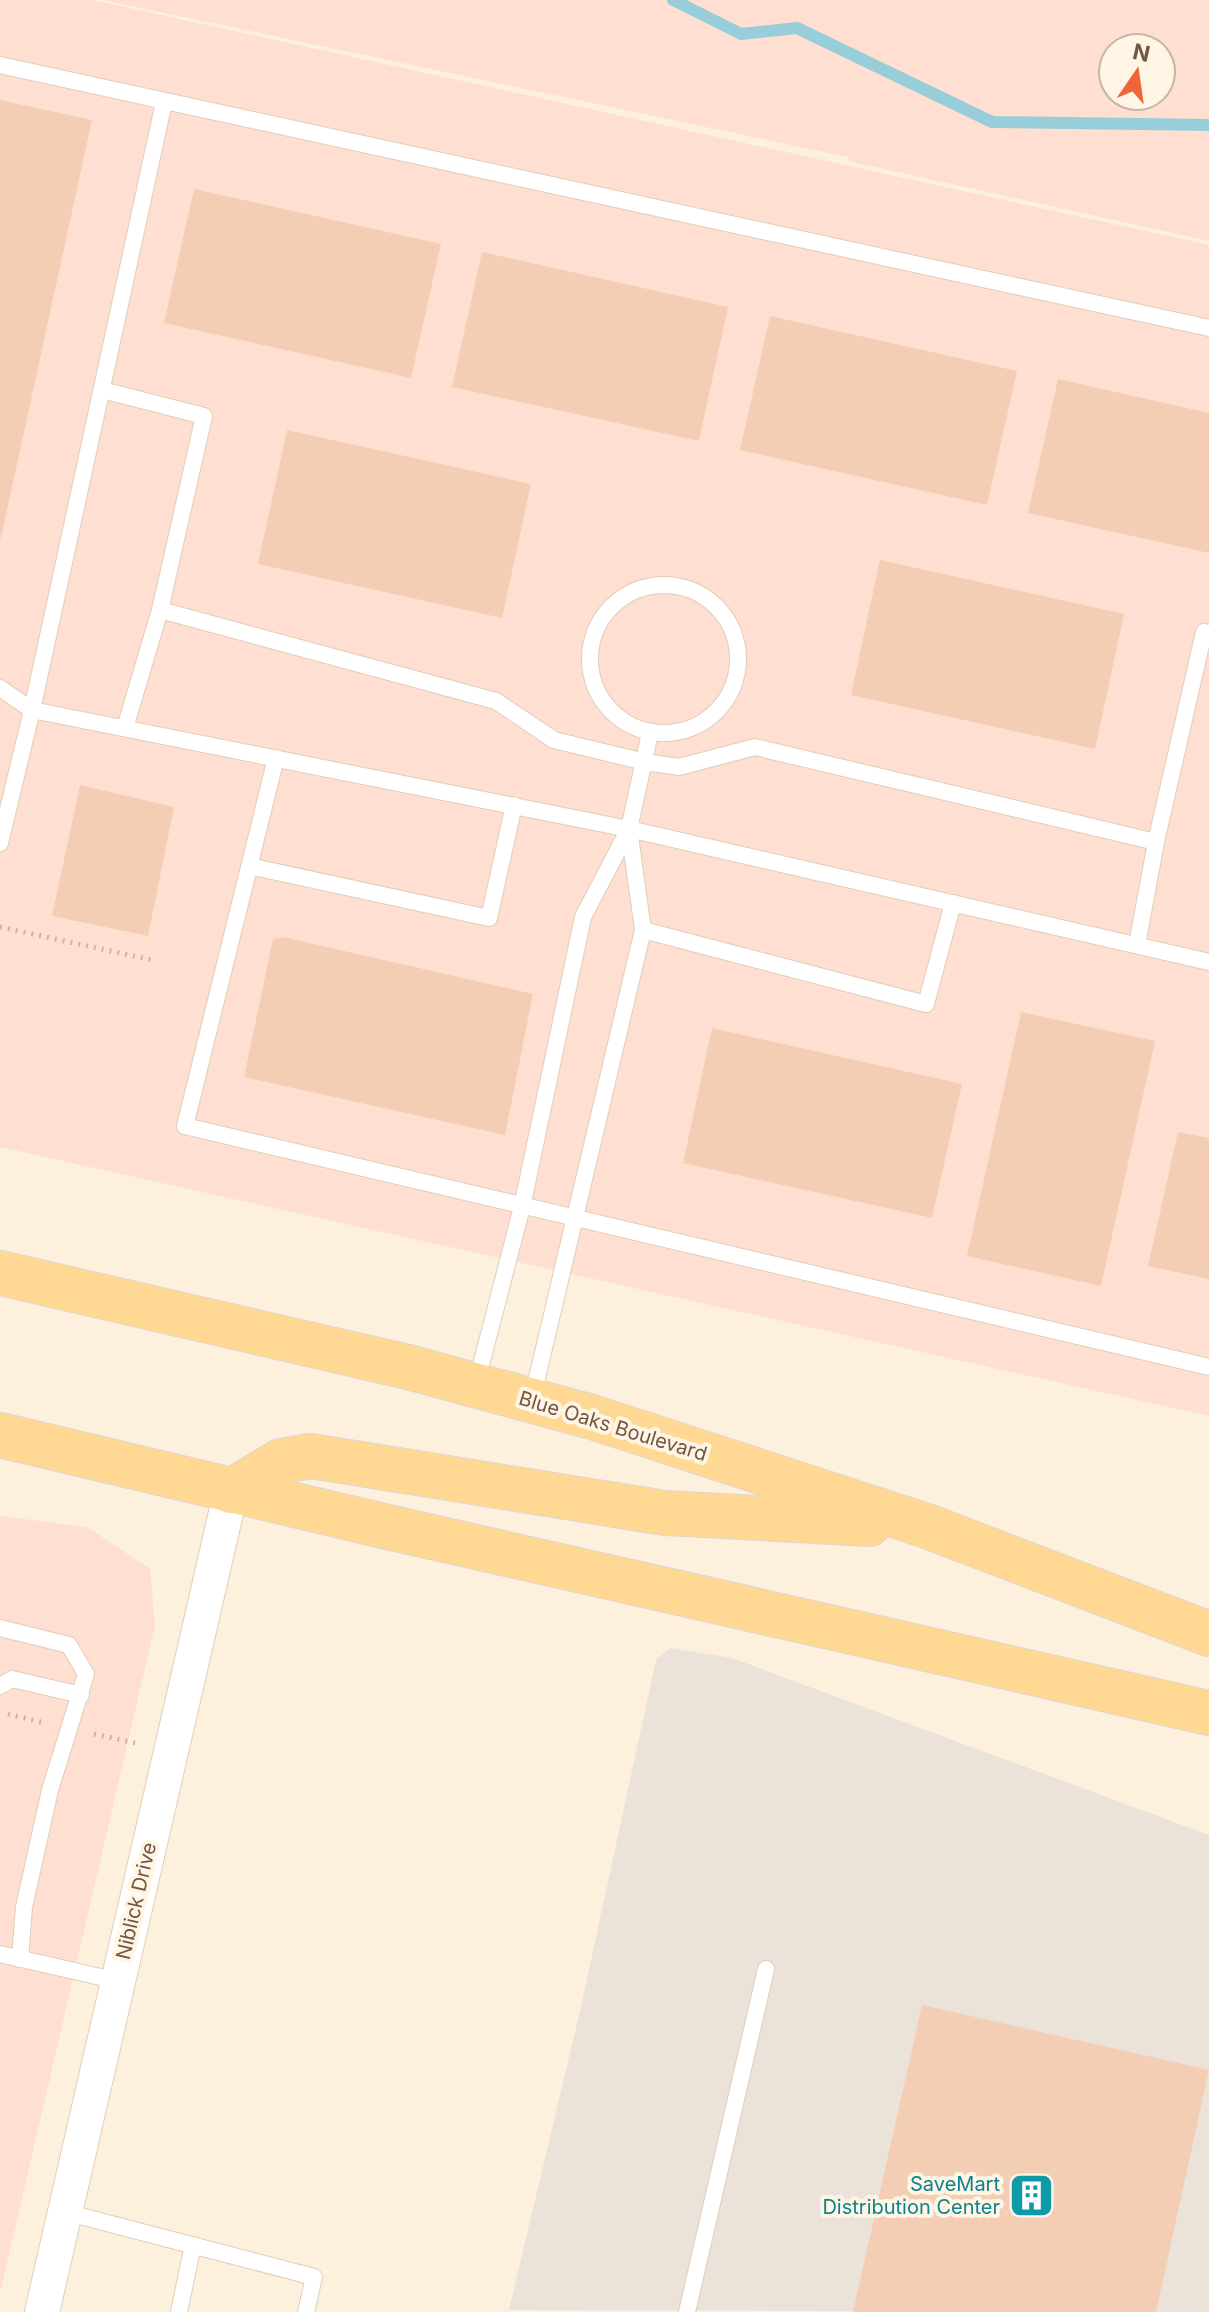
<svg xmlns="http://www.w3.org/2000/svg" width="1209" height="2312" font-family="Inter,sans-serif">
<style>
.commercial{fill:#fedfd1;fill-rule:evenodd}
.industrial{fill:#ebe2da}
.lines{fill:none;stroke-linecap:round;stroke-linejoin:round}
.stream{stroke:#98ced9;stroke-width:12}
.building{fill:#f4ceb4}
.lane-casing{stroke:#e1cdba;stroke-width:18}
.street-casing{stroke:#e1cdba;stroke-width:36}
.primary-casing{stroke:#ded6d2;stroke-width:46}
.path{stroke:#d8b198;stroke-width:5;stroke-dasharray:2 6;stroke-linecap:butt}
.lane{stroke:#fff;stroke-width:16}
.street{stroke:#fff;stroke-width:34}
.primary{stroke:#ffd893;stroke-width:44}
.labels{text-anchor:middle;stroke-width:8;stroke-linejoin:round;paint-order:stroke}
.street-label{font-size:20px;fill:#745645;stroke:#fff5e5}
.culture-label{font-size:20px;fill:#0d838f;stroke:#fff5e5;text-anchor:end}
</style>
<rect width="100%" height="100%" fill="#fdf1de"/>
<g class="commercial">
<path d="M0 0H93L1209 245V1416L0 1147Z"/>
<path d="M103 0H1209V241L848 161V157ZM1113 48H1161V96H1113Z"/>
<path d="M0 1516 87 1527 150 1569 155 1625 0 2293Z"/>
</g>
<path class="industrial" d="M670 1648 732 1658 1209 1835V2312L509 2310 580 2011 656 1660Z"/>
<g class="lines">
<path class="stream" d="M673 0 741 34 797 28 992 122 1209 125"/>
</g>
<g class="building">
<path d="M0 100 92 120 1 538H0Z"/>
<path d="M194 189 441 244 411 378 164 323Z"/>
<path d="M482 252 728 307 699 441 452 387Z"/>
<path d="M770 316 1017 371 987 505 740 450Z"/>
<path d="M1058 379 1209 413V553L1028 513Z"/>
<path d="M287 430 531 484 502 618 258 564Z"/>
<path d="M880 560 1124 614 1095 749 851 695Z"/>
<path d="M80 785 174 807 148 936 52 916Z"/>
<path d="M283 937 533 994 505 1135 244 1077 273 939Z"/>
<path d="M1021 1012 1155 1041 1101 1286 967 1256Z"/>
<path d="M712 1028 962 1084 932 1218 683 1163Z"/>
<path d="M1178 1132 1209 1138V1279L1148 1266Z"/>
<path d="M922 2005 1209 2070 1156 2312H853Z"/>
</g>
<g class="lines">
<defs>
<g id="lane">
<path d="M0 65 1209 328"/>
<path d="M102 390 204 416 160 610"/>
<circle cx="664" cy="659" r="74"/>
<path d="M0 688 32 710 164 102"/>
<path d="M125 728 160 610 496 701 554 740 645 762 679 767 755 747 1156 842 1204 632 1209 633"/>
<path d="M276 758 185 1126 1209 1367"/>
<path d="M0 843 32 710 629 829 1209 962"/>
<path d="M249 866 489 918 514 805"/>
<path d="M643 930 926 1004 953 903"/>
<path d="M1137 945 1156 842"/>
<path d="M476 1384 522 1207 583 917 629 829 650 733"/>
<path d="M532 1399 643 930 629 829"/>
<path d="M0 1628 69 1645 86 1674 50 1790 24 1907 20 1959"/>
<path d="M0 1686 12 1679 81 1695"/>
<path d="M0 1954 118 1981"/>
<path d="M65 2212 314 2277 306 2312"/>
<path d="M179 2312 193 2245"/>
<path d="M687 2312 766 1969"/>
</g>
<path id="street" d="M42 2312 231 1491"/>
<g id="primary">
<path d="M0 1273 408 1367 592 1417 927 1526 1209 1634"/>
<path d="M0 1435 379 1525 1209 1713"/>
<path d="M231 1491 281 1461 311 1456 665 1513 869 1524"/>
</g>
</defs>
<use href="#lane" class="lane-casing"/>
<use href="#street" class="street-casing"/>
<use href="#primary" class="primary-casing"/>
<g class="path">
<path d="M0 927 152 960"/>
<path d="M8 1714 45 1723"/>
<path d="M94 1734 135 1743"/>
</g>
<use href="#lane" class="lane"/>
<use href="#street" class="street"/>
<use href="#primary" class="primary"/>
</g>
<defs>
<symbol id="building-square" viewBox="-11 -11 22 22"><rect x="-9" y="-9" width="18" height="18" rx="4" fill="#0f9aa8" stroke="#fff5e5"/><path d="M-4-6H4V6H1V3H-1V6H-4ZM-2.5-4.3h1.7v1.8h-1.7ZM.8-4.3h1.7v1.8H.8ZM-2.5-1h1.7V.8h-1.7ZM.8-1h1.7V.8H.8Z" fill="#fff"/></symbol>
</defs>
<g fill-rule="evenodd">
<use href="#building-square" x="1006" y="2170" width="51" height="51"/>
</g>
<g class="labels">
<g class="street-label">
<text transform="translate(613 1426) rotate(17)" y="7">Blue Oaks Boulevard</text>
<text transform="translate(136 1901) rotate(-77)" y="7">Niblick Drive</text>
</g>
<g class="culture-label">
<text x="1000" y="2191">SaveMart<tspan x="1000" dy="23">Distribution Center</tspan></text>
</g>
</g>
<g transform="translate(1137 72) rotate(13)"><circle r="38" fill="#fff5e5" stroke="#c7b5a5" stroke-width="2"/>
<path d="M0-6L14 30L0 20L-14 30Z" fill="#ee653c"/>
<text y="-12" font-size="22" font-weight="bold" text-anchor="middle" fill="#745645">N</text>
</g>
</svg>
